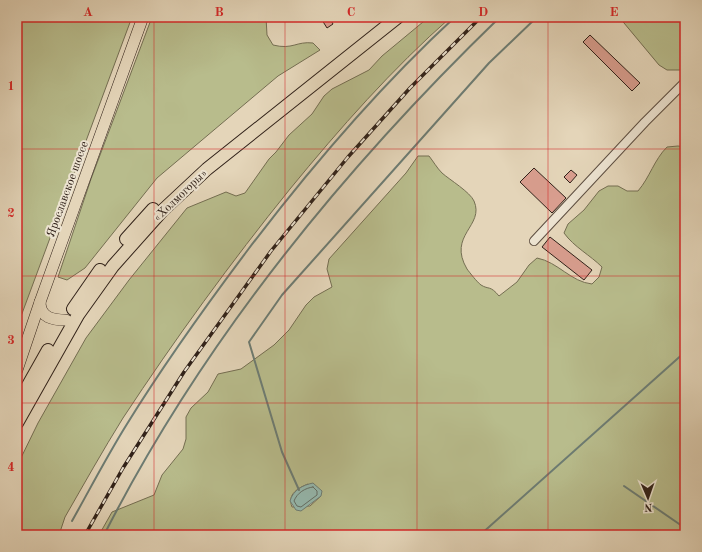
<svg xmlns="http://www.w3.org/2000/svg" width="702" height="552" font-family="'Old Standard TT',serif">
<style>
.green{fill:#b8bc8c;stroke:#746e52;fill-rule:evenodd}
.water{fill:#95b9af;stroke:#6d7c73}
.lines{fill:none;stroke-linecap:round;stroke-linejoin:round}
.shore{stroke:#626d64;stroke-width:1}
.stream{stroke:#6d7c73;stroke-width:2}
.building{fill:#d99e8f;stroke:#302119}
.minor-casing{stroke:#5d4e41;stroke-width:10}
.major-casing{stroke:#302119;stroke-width:12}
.highway-casing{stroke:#302119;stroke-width:14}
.minor{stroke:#ede4d2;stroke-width:8}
.major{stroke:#e4d5b9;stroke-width:11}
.highway{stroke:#e4d5b9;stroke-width:12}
.rail-casing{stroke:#302119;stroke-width:3.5}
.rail{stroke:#ede4d2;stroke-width:2;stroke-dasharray:6;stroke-linecap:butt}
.grid{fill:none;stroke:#d62828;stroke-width:1;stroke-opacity:0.55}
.labels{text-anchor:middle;stroke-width:4;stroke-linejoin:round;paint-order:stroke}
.street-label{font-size:12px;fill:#302119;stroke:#ede4d2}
.neatline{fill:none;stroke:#d62828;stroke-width:1.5}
.grid-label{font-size:13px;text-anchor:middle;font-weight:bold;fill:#d62828}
</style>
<rect width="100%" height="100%" fill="#e4d5b9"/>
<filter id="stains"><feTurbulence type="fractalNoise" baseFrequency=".005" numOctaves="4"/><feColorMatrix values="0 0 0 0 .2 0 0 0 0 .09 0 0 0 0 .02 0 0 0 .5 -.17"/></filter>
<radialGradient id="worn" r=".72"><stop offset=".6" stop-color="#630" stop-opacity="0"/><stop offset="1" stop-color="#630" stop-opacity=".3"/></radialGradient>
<g class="green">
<path d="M17 17H132L17 327Z"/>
<path d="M152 17H266L267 35 273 45C293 50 296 41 313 43L320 50 278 76 157 178 85 268 67 280 58 277 91 179Z"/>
<path d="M429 17H451C392 69 340 128 290 189 231 262 175 339 123 418 103 450 84 484 65 517L59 535H17V466L38 423 86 338 129 280 187 208 226 192 236 196 245 193 269 159 276 152 289 135 312 114 324 96 332 89 369 70 382 56Z"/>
<path d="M619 17H685V70H667L659 65Z"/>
<path d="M678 146 685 147V535H99L112 512 154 495 162 475 183 449 186 439V417L191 408 208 392 218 374 241 369 274 345 289 330 306 305 314 297 332 287 327 269 329 259 406 173 418 156H429C433 161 437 168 442 173 450 180 470 192 474 201 485 226 447 235 467 269 470 273 477 282 481 285 489 290 490 285 499 296L517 282 529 265 537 258C558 262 571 282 592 284L599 277 602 267C590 255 574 247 564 233L568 224 584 210 599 191 608 186H618L627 191H638C650 177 654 160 667 147ZM308 484 321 496 310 506 292 507C287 494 298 488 308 484Z"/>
</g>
<path class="water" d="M313 483 322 491 321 496 301 511 296 510 290 501C293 490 303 485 313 483Z"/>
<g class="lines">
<path class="shore" d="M313 487 317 491V495L301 507 297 506 294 501C297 493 305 488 313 487Z"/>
<g class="stream">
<path d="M624 486 685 528"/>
<path d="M299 490 282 452 249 342 282 295 489 63 537 17"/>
<path d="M72 521C90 489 107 456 127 424 164 364 205 307 247 251 310 168 378 88 455 17"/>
<path d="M104 535C203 340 344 168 500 17"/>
<path d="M480 535 685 352"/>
</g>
</g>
<g class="building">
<path d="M326 17H329L333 24 327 28 322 20Z"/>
<path d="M590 35 640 83 632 91 583 42Z"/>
<path d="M534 168 566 198 552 213 520 182Z"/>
<path d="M571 170 577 175 570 183 564 177Z"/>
<path d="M550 237 592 270 584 280 542 247Z"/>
</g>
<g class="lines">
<defs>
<path id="minor" d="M534 241 645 122 685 82"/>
<g id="major">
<path d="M40 302C40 318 53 320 66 320"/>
<path d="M17 370 40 302 143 17"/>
</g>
<g id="highway">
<path d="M126 239 153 209"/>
<path d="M73 309 100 270"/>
<path d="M17 405 48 350"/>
<path d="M17 423 78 315 113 266 162 211 207 169 398 17"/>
</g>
</defs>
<use href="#minor" class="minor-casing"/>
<use href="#major" class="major-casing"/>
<use href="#highway" class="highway-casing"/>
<use href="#minor" class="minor"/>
<use href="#major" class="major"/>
<use href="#highway" class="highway"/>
<defs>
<path id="rail" d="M85 535 123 468 184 372 271 251 348 157 410 88 481 17"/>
</defs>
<use href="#rail" class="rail-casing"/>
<use href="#rail" class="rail"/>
</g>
<path class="grid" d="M154 17V535M285 17V535M417 17V535M548 17V535M17 149H685M17 276H685M17 403H685"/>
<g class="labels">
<g class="street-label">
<text transform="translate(67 189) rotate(-70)" y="4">Ярославское шоссе</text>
<text transform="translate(180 195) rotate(-44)" y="4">«Холмогоры»</text>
</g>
</g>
<rect width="702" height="552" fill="none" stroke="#e4d5b9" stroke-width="44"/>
<g transform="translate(648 498) rotate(178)" stroke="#ede4d2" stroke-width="3" paint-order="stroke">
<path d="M0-3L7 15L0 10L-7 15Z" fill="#302119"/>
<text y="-6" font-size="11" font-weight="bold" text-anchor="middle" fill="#302119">N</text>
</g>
<rect x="22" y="22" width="658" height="508" class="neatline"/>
<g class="grid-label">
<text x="88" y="16">A</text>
<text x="219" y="16">B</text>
<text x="351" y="16">C</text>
<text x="483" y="16">D</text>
<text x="614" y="16">E</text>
<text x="11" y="90">1</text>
<text x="11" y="217">2</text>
<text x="11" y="344">3</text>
<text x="11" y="471">4</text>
</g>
<rect width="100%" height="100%" filter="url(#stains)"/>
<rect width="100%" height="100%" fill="url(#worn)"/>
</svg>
